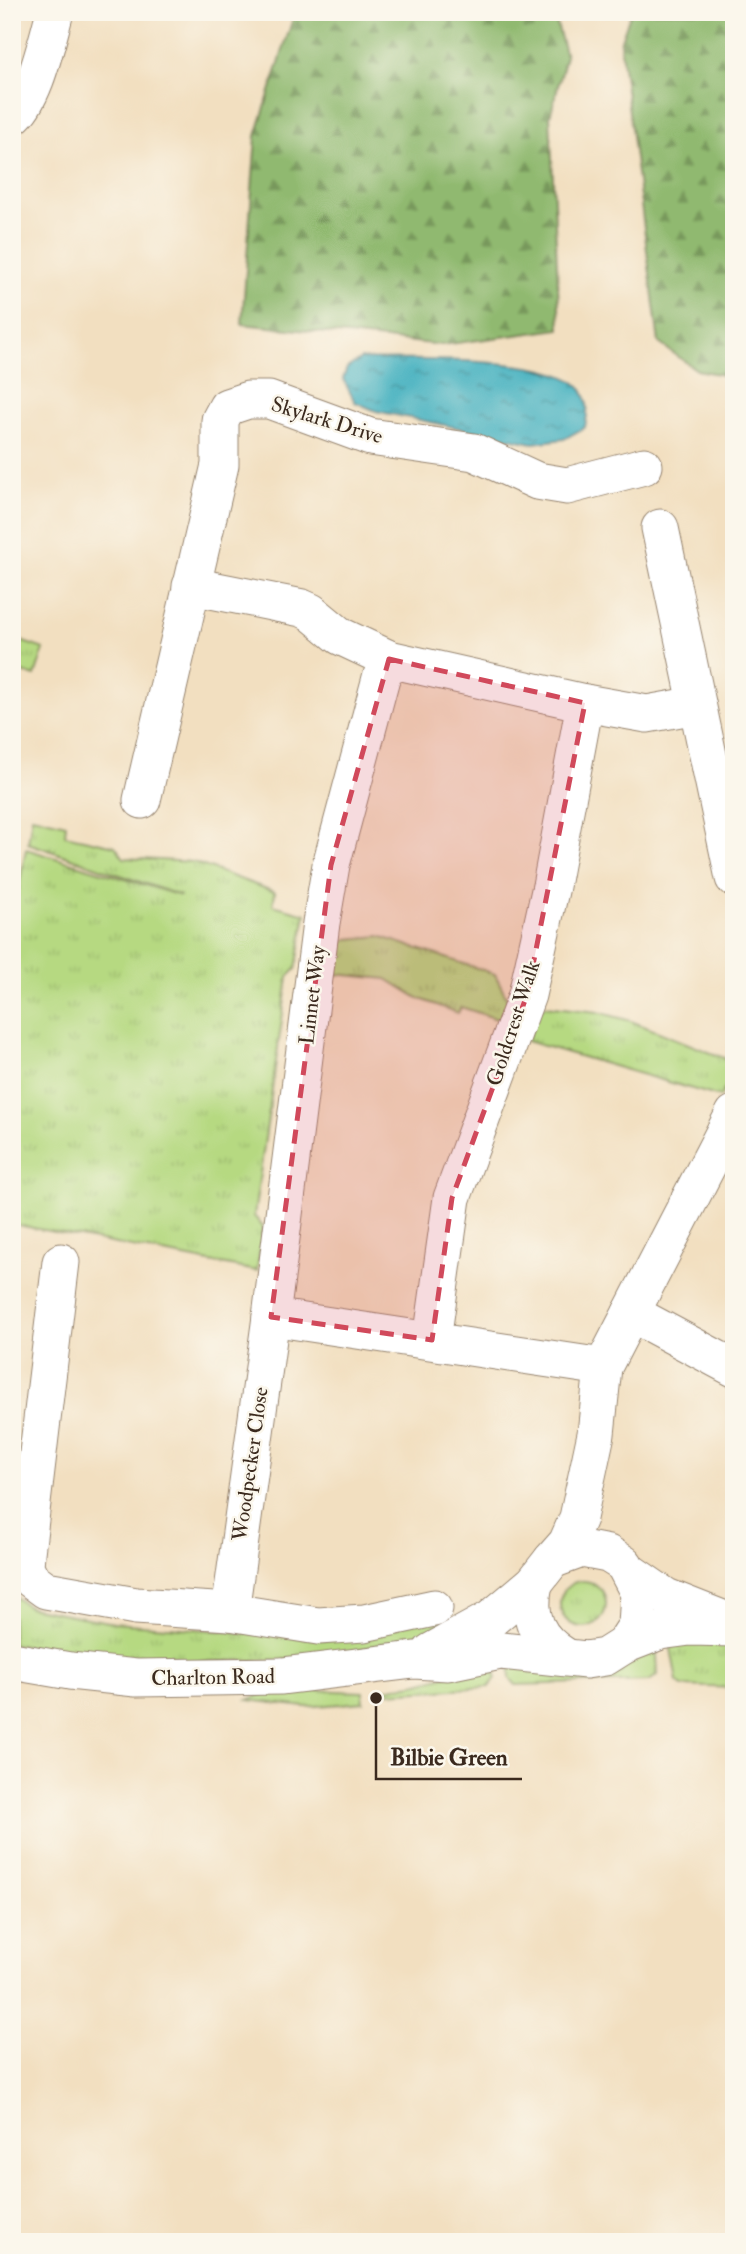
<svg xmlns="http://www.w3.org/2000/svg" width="746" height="2254" font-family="'IM FELL Double Pica',serif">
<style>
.grass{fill:url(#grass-tufts);stroke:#788250;stroke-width:2}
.forest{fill:url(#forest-firs);stroke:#667246;stroke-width:2}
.water{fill:url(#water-ripples);stroke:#406e6f;stroke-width:2}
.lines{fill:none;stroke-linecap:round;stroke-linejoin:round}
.minor-casing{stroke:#96846f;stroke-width:39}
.minor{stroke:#fff;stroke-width:37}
.marked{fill:#d1495b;fill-opacity:0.2;stroke:#d1495b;stroke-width:5;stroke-dasharray:14 9;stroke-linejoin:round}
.labels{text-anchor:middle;stroke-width:5;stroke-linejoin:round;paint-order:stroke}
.street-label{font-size:21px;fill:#3b2a1e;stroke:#fbf7ec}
.leader{fill:none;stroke:#3b2a1e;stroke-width:2.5}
.callout-dot{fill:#3b2a1e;stroke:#fbf7ec;stroke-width:2.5}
.callout-label{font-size:23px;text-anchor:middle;font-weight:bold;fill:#3b2a1e;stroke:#fbf7ec;stroke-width:5;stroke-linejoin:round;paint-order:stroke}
</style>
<defs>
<pattern id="grass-tufts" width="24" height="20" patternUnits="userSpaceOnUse" patternTransform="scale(1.75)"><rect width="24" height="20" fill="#b6d981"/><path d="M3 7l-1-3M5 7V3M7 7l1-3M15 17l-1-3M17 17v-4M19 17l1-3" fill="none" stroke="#9dba6f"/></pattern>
<pattern id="forest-firs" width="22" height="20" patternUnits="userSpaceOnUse" patternTransform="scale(1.75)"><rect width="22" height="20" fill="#90b96f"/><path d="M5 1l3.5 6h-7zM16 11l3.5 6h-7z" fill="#77975b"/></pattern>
<pattern id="water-ripples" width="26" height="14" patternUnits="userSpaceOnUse" patternTransform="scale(1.75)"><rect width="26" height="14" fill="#44b1c0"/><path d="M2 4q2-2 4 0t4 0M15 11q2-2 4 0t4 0" fill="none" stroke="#3a909b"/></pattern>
</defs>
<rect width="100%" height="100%" fill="#fbf7ec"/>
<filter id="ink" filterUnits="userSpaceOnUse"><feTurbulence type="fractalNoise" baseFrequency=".0143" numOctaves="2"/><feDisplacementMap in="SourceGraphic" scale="14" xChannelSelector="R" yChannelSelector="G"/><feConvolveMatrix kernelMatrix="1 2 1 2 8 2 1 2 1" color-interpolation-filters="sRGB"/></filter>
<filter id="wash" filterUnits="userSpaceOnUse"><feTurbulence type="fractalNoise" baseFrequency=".00686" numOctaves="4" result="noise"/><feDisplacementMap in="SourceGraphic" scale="28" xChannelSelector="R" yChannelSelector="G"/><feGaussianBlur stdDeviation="1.57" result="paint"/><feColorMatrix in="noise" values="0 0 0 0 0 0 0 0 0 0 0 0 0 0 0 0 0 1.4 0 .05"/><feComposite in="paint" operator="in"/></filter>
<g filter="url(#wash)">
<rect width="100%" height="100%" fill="#f2dfc0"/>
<g class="grass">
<path d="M15 639 44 649 35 676 12 669Z"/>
<path d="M32 816 66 824 65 835 115 846 124 858 193 862 275 892 273 905 306 914 296 969 288 977 254 1216 263 1227 257 1271 12 1224V923L26 849 181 896 28 843Z"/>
<path d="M379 936 495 974 508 1000 500 1020 461 1007 458 1013 418 998 387 979 336 974 341 943 348 939Z"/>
<path d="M545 1006 598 1012 631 1021 729 1060 734 1073 720 1097 527 1041 539 1009Z"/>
<circle cx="583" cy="1604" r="23"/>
<path d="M12 1595 29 1607 114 1623 328 1639 447 1615V1621L417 1635 347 1653 309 1659 131 1663 12 1644Z"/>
<path d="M669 1637 734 1639V1688L682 1686 677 1682Z"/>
<path d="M656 1640 658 1675 649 1681 516 1685 510 1678 509 1661Z"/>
<path d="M495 1662 496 1678 489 1687 385 1693 384 1689 419 1683Z"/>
<path d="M286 1689 363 1692 364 1702 305 1707 248 1700 267 1692Z"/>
</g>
<g class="forest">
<path d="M295 12H561L556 21 566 56 550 116 560 329 442 345 242 324 256 136Z"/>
<path d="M631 12H734V377L697 370 659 343 620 43Z"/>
</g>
<path class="water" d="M361 359C406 361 550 355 579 386 590 399 588 412 585 427L564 439 533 443 376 411 355 402 343 379 347 368Z"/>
</g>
<g filter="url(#ink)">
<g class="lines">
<defs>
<g id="minor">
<path d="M12 117C35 100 47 39 55 12"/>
<path d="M660 528 734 878"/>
<path d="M191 586 302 608 311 612 340 636 389 659 585 703 647 714 697 705"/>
<path d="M389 659 381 678 331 865 321 923 271 1317 603 1367"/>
<path d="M142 800 220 465V420L227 407 248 400H269L370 437 474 452 537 481 567 486 644 466"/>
<path d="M61 1262 26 1553 25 1567 31 1579 46 1590 136 1606 230 1612 318 1626 364 1623 434 1608"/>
<path d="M631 1313 734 1368"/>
<path d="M432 1340 452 1198 527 995 551 886 585 703"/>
<path d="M552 1560 567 1543 578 1518 596 1434 603 1367 734 1114"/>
<path d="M631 1573 666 1597 727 1621"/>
<path d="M534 1583C527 1617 536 1639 566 1657"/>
<path d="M230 1612 271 1317"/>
<path d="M431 1652 491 1619 534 1583 552 1560 582 1549 608 1554 624 1564 639 1593 637 1625 624 1645"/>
<path d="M12 1661 70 1671 136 1678 282 1676 414 1660 448 1662 501 1651 586 1660 605 1657 624 1645 660 1631 690 1627 734 1628"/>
</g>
</defs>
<use href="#minor" class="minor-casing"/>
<use href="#minor" class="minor"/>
</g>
</g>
<path class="marked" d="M389 659 585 703 527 995 452 1198 432 1340 271 1317 331 865Z"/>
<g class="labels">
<g class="street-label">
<text transform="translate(327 420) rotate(17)" y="7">Skylark Drive</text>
<text transform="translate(312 995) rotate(-83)" y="7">Linnet Way</text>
<text transform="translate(513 1023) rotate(-72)" y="7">Goldcrest Walk</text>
<text transform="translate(250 1464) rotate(-82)" y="7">Woodpecker Close</text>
<text transform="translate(213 1677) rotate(-1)" y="7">Charlton Road</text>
</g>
</g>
<path class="leader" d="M376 1698L376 1779H522"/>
<circle class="callout-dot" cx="376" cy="1698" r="7"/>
<g class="callout-label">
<text x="449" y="1765">Bilbie Green</text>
</g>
<rect width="746" height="2254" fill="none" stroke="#fbf7ec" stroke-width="42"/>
</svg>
